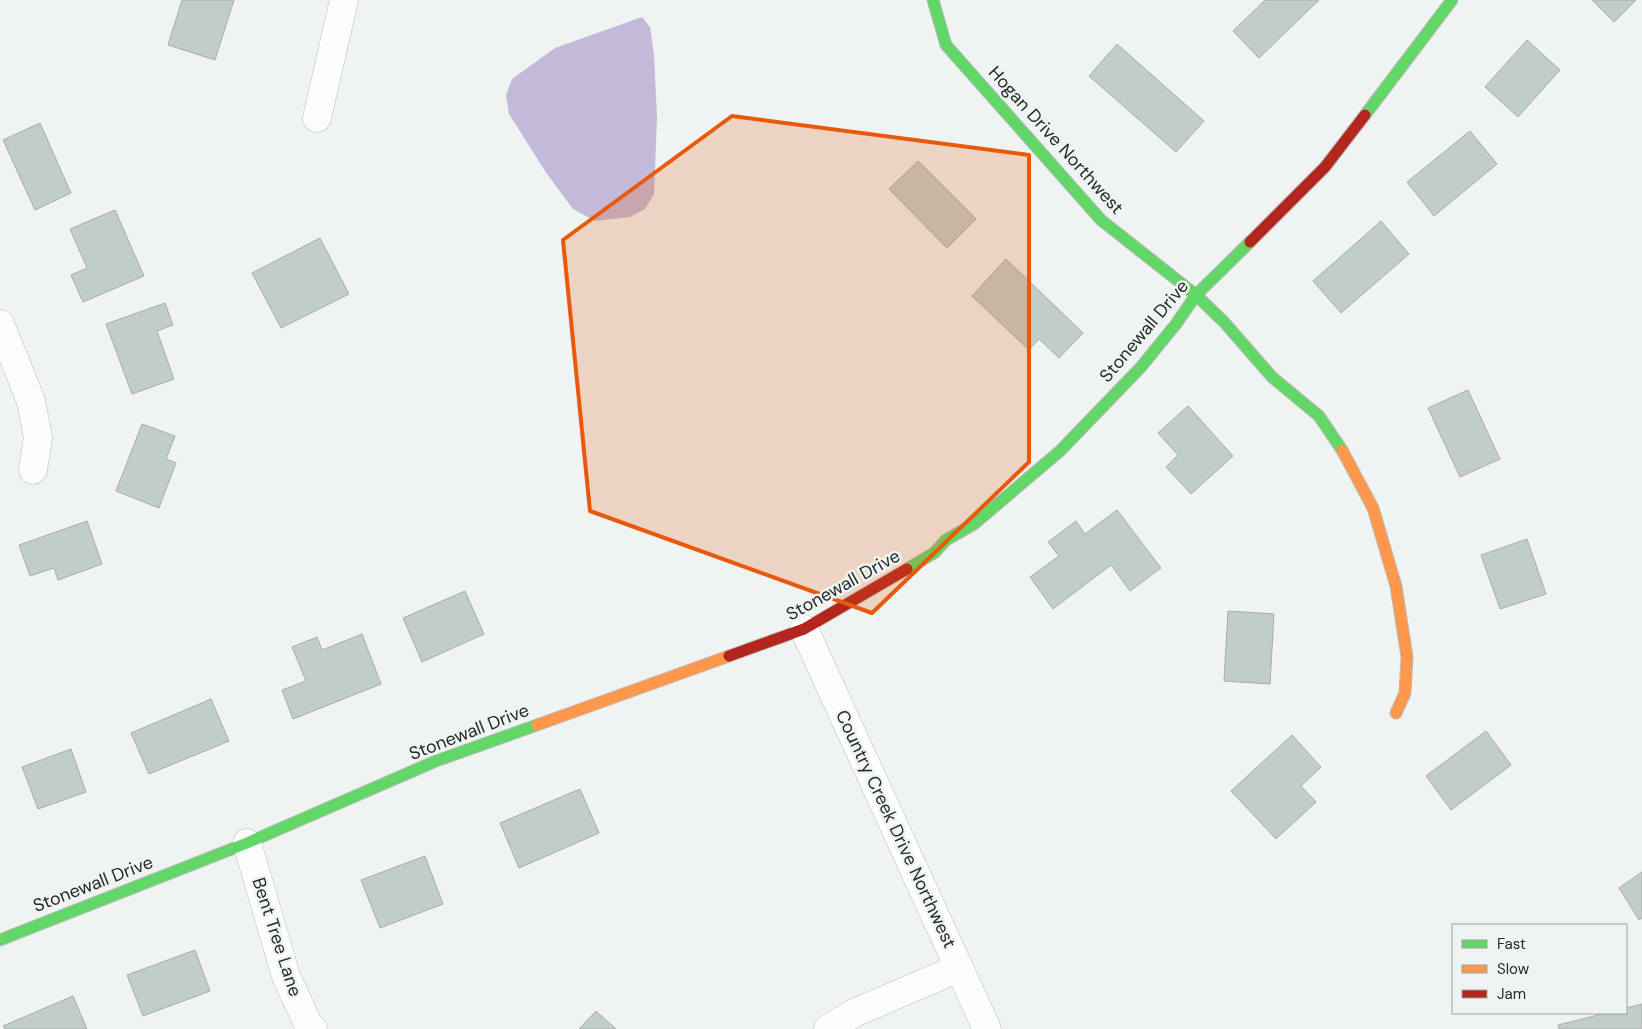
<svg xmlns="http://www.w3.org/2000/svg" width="1642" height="1029" font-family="'DM Sans',sans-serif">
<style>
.water{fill:#c2bad8}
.building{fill:#c1cdc8;stroke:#aaacab}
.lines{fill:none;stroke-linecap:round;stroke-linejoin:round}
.street-casing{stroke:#bbbdbc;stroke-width:29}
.fast-casing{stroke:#bbbdbc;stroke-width:13}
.slow-casing{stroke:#bbbdbc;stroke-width:13}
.jam-casing{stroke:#bbbdbc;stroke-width:13}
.street{stroke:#fdfdfd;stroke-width:28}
.fast{stroke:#63d668;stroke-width:11}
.slow{stroke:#ff974d;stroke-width:11}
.jam{stroke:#b3261e;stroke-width:11}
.marked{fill:#e8590c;fill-opacity:0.2;stroke:#e8590c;stroke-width:4;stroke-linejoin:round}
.labels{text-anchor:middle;stroke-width:5;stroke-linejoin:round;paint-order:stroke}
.street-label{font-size:18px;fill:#272928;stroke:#eef4f1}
</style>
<rect width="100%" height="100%" fill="#eff3f1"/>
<path class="water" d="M642 17 650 27 654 55 657 118 654 194 645 209 630 217 595 221 573 209 547 174 509 114 506 95 512 79 555 48Z"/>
<g class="building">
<path d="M182 0H234L215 60 168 45Z"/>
<path d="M1265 0H1319L1259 58 1233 31Z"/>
<path d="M1592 0H1636L1614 22Z"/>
<path d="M1527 40 1560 70 1518 117 1485 87Z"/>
<path d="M1117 44 1204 121 1176 152 1089 76Z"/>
<path d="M40 123 71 193 35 210 3 140Z"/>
<path d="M1470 131 1497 164 1434 216 1407 182Z"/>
<path d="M918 161 976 219 947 248 889 189Z"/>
<path d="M115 210 144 276 83 302 71 275 87 268 70 229Z"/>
<path d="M1381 221 1409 254 1341 313 1313 281Z"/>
<path d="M320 238 349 294 281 328 252 273Z"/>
<path d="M1006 259 1083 333 1059 358 1039 339 1029 350 972 296Z"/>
<path d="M165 303 173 325 157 331 174 379 132 394 106 324Z"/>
<path d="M1468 390 1500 459 1460 477 1428 408Z"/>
<path d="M1188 406 1233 456 1191 494 1166 467 1178 455 1158 433Z"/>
<path d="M142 424 175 436 166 459 176 463 159 508 116 491Z"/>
<path d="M1117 510 1161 568 1130 591 1111 565 1053 609 1030 577 1059 556 1048 542 1076 521 1085 534Z"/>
<path d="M87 521 102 564 58 580 54 568 30 576 19 545Z"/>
<path d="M1527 539 1546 594 1500 609 1481 555Z"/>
<path d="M465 591 484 634 422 662 403 618Z"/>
<path d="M1228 611 1274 614 1270 684 1224 681Z"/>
<path d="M362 634 381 684 293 719 282 690 306 681 292 647 317 637 322 650Z"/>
<path d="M211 699 229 741 149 774 131 733Z"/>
<path d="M1486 731 1511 765 1451 810 1426 776Z"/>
<path d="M1292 735 1321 767 1301 786 1316 802 1276 839 1231 791Z"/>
<path d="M71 749 86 792 38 809 22 767Z"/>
<path d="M580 789 599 833 519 868 500 823Z"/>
<path d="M425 856 443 904 380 928 361 880Z"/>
<path d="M1642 872V918L1639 920 1619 888Z"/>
<path d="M195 950 210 991 143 1016 127 975Z"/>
<path d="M73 996 87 1029H5L3 1026Z"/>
<path d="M1642 1004V1029H1559L1558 1025 1606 1013H1626V1008Z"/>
<path d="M596 1011 616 1029H579Z"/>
</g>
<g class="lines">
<defs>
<g id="street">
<path d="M317 118 344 0"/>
<path d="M0 324 31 401 38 437 33 470"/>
<path d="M804 629 987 1029"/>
<path d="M247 843 286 976 308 1024 313 1029"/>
<path d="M828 1029 854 1013 959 968"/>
</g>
<g id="fast">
<path d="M933 0 946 45 1101 220 1196 295 1224 322 1272 377 1319 416 1342 450"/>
<path d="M1365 115 1452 0"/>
<path d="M907 569 934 553 946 540 974 524 1060 451 1141 367 1176 324 1196 295 1250 242"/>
<path d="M0 940 247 843 436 761 537 725"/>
</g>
<g id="slow">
<path d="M1342 450 1373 508 1396 586 1407 657 1405 693 1396 713"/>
<path d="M537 725 729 656"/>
</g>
<g id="jam">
<path d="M1250 242 1325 167 1365 115"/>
<path d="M729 656 804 629 907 569"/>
</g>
</defs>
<use href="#street" class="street-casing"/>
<use href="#fast" class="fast-casing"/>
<use href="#slow" class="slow-casing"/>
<use href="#jam" class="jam-casing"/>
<use href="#street" class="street"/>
<use href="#fast" class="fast"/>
<use href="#slow" class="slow"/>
<use href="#jam" class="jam"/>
</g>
<path class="marked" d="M732 116 1029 155V462L872 613 590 511 563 240Z"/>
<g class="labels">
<g class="street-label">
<text transform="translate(1056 140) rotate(48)" y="6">Hogan Drive Northwest</text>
<text transform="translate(1144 331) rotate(-50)" y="6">Stonewall Drive</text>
<text transform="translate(843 585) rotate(-29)" y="6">Stonewall Drive</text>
<text transform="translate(469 732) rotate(-21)" y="6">Stonewall Drive</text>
<text transform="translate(896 829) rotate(65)" y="6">Country Creek Drive Northwest</text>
<text transform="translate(93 884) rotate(-21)" y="6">Stonewall Drive</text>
<text transform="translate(277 937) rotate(72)" y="6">Bent Tree Lane</text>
</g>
</g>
<rect x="1452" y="924" width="175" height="90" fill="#eef4f1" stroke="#9ea3a1"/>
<rect x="1462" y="940" width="25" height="8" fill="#63d668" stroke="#9ea3a1"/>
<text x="1497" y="949" font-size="15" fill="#272928">Fast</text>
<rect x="1462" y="965" width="25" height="8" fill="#ff974d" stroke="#9ea3a1"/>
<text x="1497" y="974" font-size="15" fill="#272928">Slow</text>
<rect x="1462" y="990" width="25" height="8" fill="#b3261e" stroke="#9ea3a1"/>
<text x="1497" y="999" font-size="15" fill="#272928">Jam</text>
</svg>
